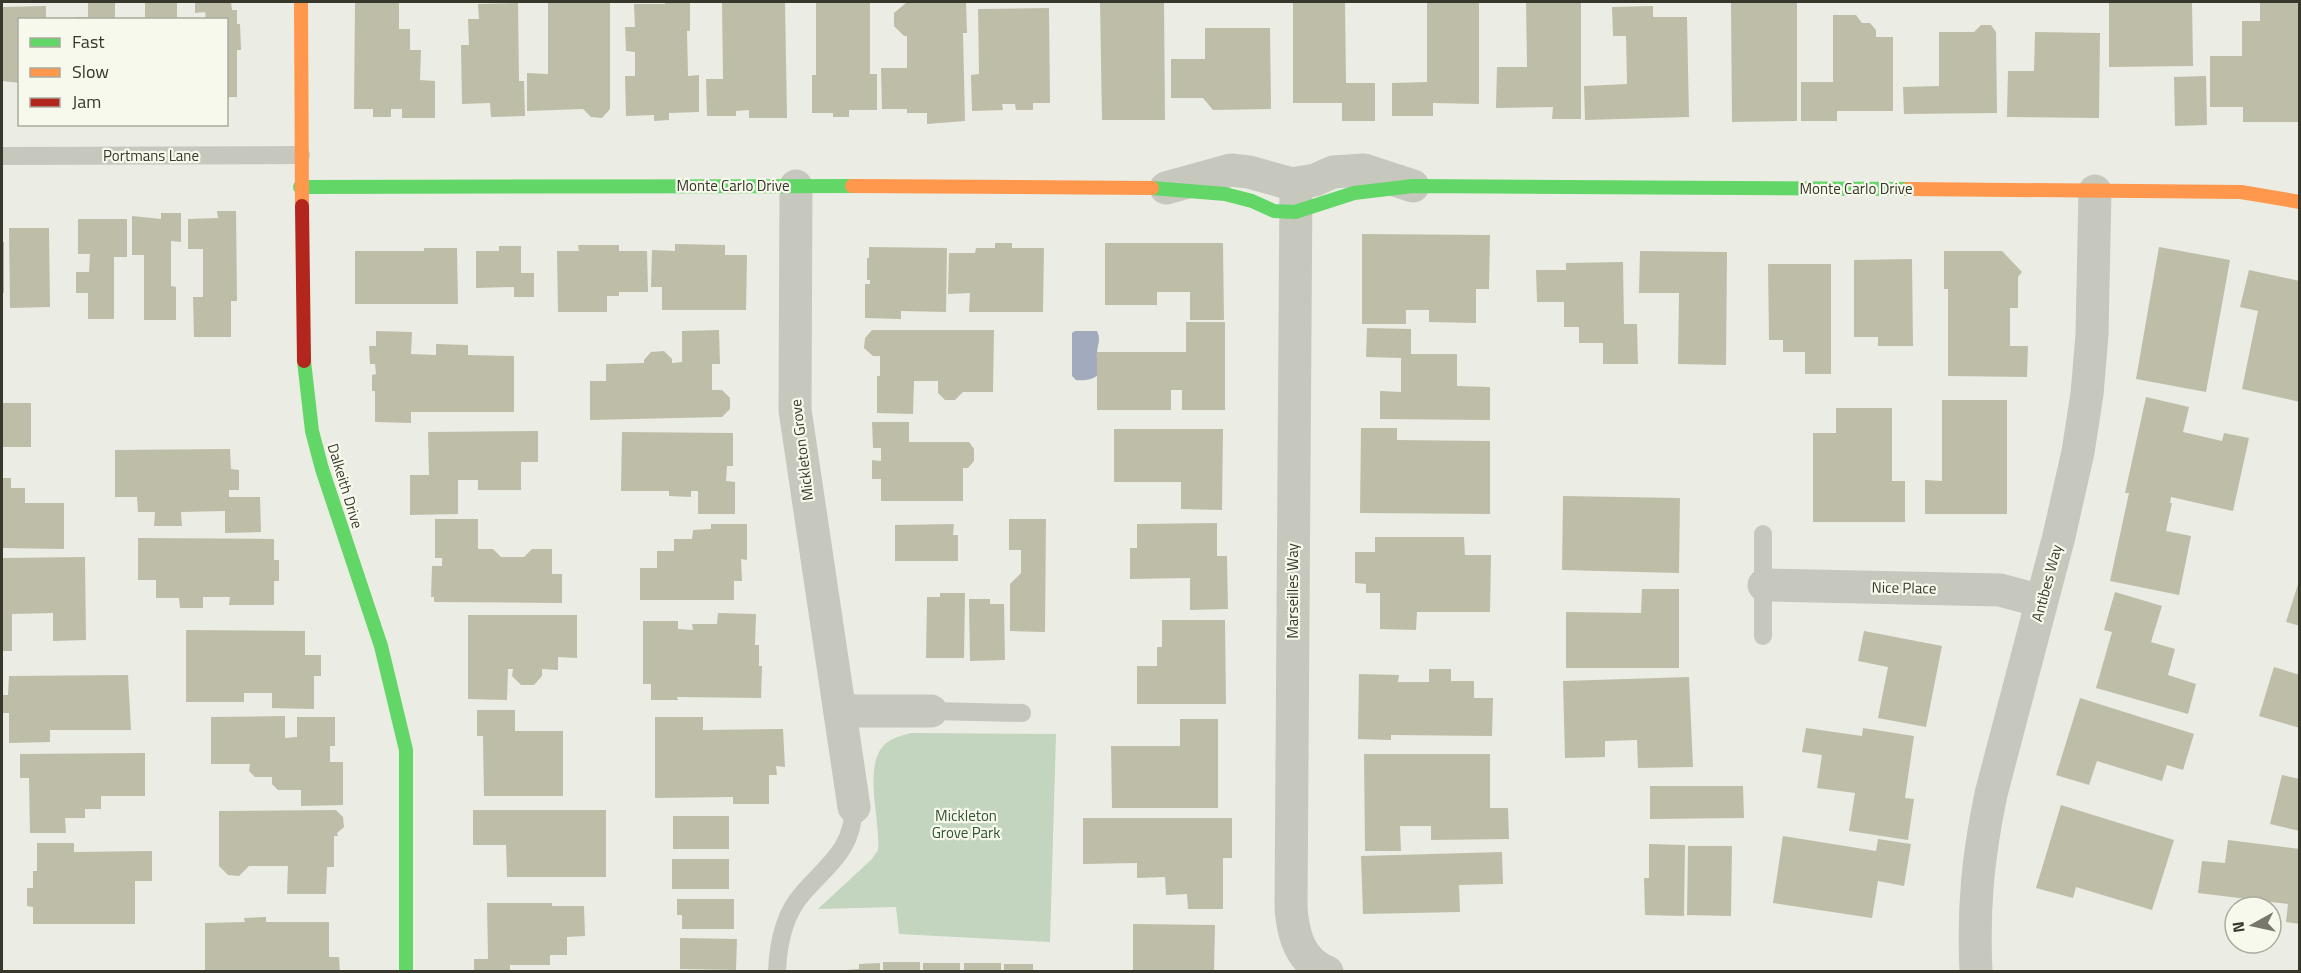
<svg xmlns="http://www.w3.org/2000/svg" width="2301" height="973" font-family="'Titillium Web',sans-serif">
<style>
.green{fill:#c3d4bf}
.water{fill:#a2abbd}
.building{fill:#bebda8}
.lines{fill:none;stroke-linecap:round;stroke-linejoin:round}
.lane{stroke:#c6c7bd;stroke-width:18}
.street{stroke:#c6c7bd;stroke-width:33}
.fast{stroke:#63d668;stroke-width:14}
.slow{stroke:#ff974d;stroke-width:14}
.jam{stroke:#b3261e;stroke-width:14}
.labels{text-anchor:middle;stroke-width:4.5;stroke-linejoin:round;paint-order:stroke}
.street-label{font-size:15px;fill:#38372b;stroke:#f7f9ed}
.park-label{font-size:15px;fill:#315431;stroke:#f7f9ed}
</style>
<rect width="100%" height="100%" fill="#ebede4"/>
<path class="green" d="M911 733 1056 734 1050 942 899 934 896 907 818 909 872 859 878 850C881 820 862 767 885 744 892 738 903 735 911 733Z"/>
<path class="water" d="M1075 331H1097C1101 340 1098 343 1097 352 1096 359 1099 366 1099 374 1093 380 1084 381 1076 380L1072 376V333Z"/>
<g class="building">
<path d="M88 2H115V20H75V17H88Z"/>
<rect x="145" y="2" width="32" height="18"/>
<path d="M195 2H231L232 10H237V24H240L241 50H237V97H226V20H206L205 12 195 13Z"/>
<path d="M355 2H399V29H410V50H421L420 80 435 81V118H402V109H391V117H373V109H354Z"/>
<path d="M548 2H610V109L602 118 591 117 583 109 527 111V73L548 74Z"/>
<path d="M665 2H690V31H687L688 76 699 75V112L669 113V120L654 121V115L626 116 625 76H635V52L626 51 625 27H635L634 4H665Z"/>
<path d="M722 2H785L787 118H749V110L736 111V116H707L706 79H723Z"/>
<path d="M816 2H870V74H877V110H849V117H833V113H812V75H816Z"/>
<path d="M907 2H966L967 33H963L965 121 927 124V113H907V109H882L881 68H907V36H904L894 26V13Z"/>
<path d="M1100 2H1164L1165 120H1102Z"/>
<path d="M1293 2H1345L1346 83H1375V121H1342V103H1293Z"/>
<path d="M1427 2H1479V104L1433 103V116H1392V83L1427 82Z"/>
<path d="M1526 2H1581V119H1552L1553 107 1496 108 1497 67H1527Z"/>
<path d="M1731 2H1797V121L1732 122Z"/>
<path d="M2109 2H2192L2193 66 2109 67Z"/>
<path d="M2260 2H2300V122H2243V107H2210V56H2242V21H2260Z"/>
<path d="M518 3 519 81H524L525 116 491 117 490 103 462 104 461 45H469L468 19H479L478 4Z"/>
<path d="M46 6V20H20V83L2 81V7Z"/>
<path d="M1653 6V17H1687L1689 117 1585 120 1584 86 1627 84 1626 36H1613L1612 7Z"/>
<path d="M1049 8 1050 103H1033V110H1016L1015 104H1002L1003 110 972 111 971 75 979 74 978 9Z"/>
<path d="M1833 15H1856L1862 23H1870L1876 30V37H1893V111H1837V121H1801V82H1833Z"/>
<path d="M1981 25H1991L1996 32 1997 113 1904 114 1903 87 1939 86V32H1974Z"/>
<path d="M1205 28H1270L1271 109 1213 110 1203 98H1171V59H1205Z"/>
<path d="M2035 32 2100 33 2099 118 2007 117 2008 71H2034Z"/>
<path d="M2206 76 2207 125 2175 126 2174 77Z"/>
<path d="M217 211H236L237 301H231V337H194L193 297H203V249H188V219L218 218Z"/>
<path d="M161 213H181V242L171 241V286L176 287V320H144V255H132V216L161 219Z"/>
<path d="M78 219H127V257H114V319H88V293H76V272H89L90 254H78Z"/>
<path d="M9 228H49L50 307 10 308Z"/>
<path d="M1362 234 1490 235 1489 289H1476V323L1429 322V310H1406V324H1362Z"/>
<rect x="2" y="242" width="2" height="51"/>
<path d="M995 243H1012V248H1044L1043 312H969L970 293 948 294 949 253H975L976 248H995Z"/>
<path d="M1105 243H1223L1224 320H1190V292H1157V305H1105Z"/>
<path d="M675 244 725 245V255H747L746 310H662V287H651L652 250 675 251Z"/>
<path d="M578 245H619V251H647L648 292H619V296H607V312H558L557 251H579Z"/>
<path d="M499 246H521V273H534V297H514V287L476 288V251H499Z"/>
<path d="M869 247 947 248 946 312 901 311V319L865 318V284H870V280H867V258H869Z"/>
<path d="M2159 247 2230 260 2206 392 2136 379Z"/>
<path d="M424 248H457L458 304H355V251H424Z"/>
<path d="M1640 251 1727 252 1726 365 1678 364 1679 293H1639Z"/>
<path d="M1944 251H2002L2022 272 2018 277V308H2010V346H2028L2027 377 1948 376V289H1944Z"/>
<path d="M1912 259 1913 346H1878V337H1854V260Z"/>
<path d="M1623 262 1624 324H1637L1638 364H1603V343H1579V327H1564V302H1537L1536 270H1566V263Z"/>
<path d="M1768 264H1831V374H1805V352H1783V340H1769Z"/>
<path d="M2249 270 2300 281V402L2242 389 2258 311 2240 307Z"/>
<path d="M1186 322H1225V410H1182V390H1171V410H1097V352H1186Z"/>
<path d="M1367 328 1411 329V354H1457V386L1490 387V420L1380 419V391L1401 392V358L1366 357Z"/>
<path d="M719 330 720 364H712V390H722L730 398V409L722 417 590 420V381H606V364L644 363V360L651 352 664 351 672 359V363L682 362V331Z"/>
<path d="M872 330H994L993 392H963L955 400H945L938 393V381H914L913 414 877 413V376H880V356H873L864 348 865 338Z"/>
<path d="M376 331 412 332 411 354 436 355V344L468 345V355L514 356V412H411V423L375 422V391H372V375L376 374 375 364H370L369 346H376Z"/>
<path d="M2146 397 2189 407 2183 432 2222 441 2224 433 2249 438 2233 511 2171 497 2170 503H2172L2166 531 2191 536 2179 595 2110 581 2129 493H2125Z"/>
<path d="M1942 400H2007V514H1925V480L1942 481Z"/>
<rect x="2" y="403" width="29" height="44"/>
<path d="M1836 408H1892V481H1905V522H1813V433H1836Z"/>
<path d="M872 422H909V442H969L974 449V461L968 468H963V501H881V479H872V460L881 461V448H873Z"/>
<path d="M1361 428H1397V440L1490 441V514L1360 513Z"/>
<path d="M1114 429H1223L1222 510 1181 509V482H1114Z"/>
<path d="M538 431V462H521V490H478V480H458V514L410 515V475H429L428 432Z"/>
<path d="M622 432 733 433V466H727L726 481 735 482V514H698V491H691V497L669 496V491H621Z"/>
<path d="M230 449 231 469 239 470V490H229V497H260L261 532 225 533V511L181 512 182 526H154L155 512H138L137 497H115V450Z"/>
<path d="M2 478H11V488H25V503H64V549L2 548Z"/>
<path d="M1563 496 1680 498 1679 573 1562 570Z"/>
<path d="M435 519H478V549H493L501 557H524L532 549H552V574H562V603L434 602V597H431L432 566H442V558H435Z"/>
<path d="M1009 519H1046L1045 632 1010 631V584L1021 573V550H1009Z"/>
<path d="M1217 523V556H1227L1228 609 1190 610V578L1130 579V548H1137V524Z"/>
<path d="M711 524H747V560L741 559 742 581H734V600H640V568H657V551H674V539H692L693 530 711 529Z"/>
<path d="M954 524 953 535H958V561H895V525Z"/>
<path d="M1375 537H1464L1465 555H1491L1490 612H1417L1416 630 1380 629V593H1366V584L1355 583V552H1375Z"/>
<path d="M138 538 274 539V560H279V581H274V605H229L230 597H203V608H180L179 598H156V580H138Z"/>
<path d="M85 557 86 640 53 641V613L12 614V651H2V558Z"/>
<path d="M2300 578V626L2286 622Z"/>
<path d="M1642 589H1679V668H1566V612L1641 613Z"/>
<path d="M2115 592 2162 606 2151 642 2175 649 2168 675 2196 684 2188 714 2096 688 2112 632 2104 630Z"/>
<path d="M940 593H965L964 658H926L927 597H940Z"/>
<path d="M969 599H990V604H1004L1005 660 970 661Z"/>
<path d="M718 613 756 614 755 645H759V666H762L761 698 677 697 678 700H651V684H643V621H678V629L693 630 692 624H717Z"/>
<path d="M468 615H577V658L558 657V670L542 669V676L534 685H521L512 676 513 669H508L507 700 468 699Z"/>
<path d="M1162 620H1225L1226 704H1137V666H1157V647H1162Z"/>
<path d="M186 630 305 631V655H321V676H314V709L272 708V693H244V702H186Z"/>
<path d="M1864 631 1942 646 1926 727 1878 718 1888 667 1858 661Z"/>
<path d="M2274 667 2300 675V728L2259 716Z"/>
<path d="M1429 669H1451V681H1474V698H1493L1492 736 1391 735V740L1358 739 1359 674 1399 675 1398 682H1429Z"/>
<path d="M128 675 131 730H50V742L9 743V713H2V695H8L9 676Z"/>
<path d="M1689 677 1693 767 1638 768 1637 740 1605 741V757L1565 758 1563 681Z"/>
<path d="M2080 698 2194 734 2183 770 2167 765 2162 781 2097 761 2089 785 2056 775Z"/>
<path d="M477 710H515V731H563V796H484L483 736H477Z"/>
<path d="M285 716V738L297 737V717H335V746H330V762H343V805L301 806V790H278L272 784V777H255L249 771 250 764H211V717Z"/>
<path d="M655 717H703V730L783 729 785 767 776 766 777 775H769V804H733V797L655 798Z"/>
<path d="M1180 719H1218V808H1112L1111 746H1180Z"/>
<path d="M1806 728 1862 736 1863 728 1914 736 1905 798 1914 799 1908 840 1849 831 1855 793 1817 788 1822 755 1802 752Z"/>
<path d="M145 753V796H101V809H85V818H65L66 833H30L29 778H20V754Z"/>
<path d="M1364 754H1490V808H1508L1509 839 1431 840V826H1400L1401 851H1365Z"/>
<path d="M2282 775 2300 779V831L2270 824Z"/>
<path d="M1650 786H1743L1744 818 1650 819Z"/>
<path d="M2061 805 2174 840 2152 910 2076 887 2073 898 2036 888Z"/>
<path d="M336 810 343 817 344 827 337 833 338 836H334V867H327L326 894H287L288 866H249L239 876 228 875 219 866V811Z"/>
<path d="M473 810H606V877H507L506 845H473Z"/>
<rect x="673" y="816" width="56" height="33"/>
<path d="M1083 818H1232V858H1223V909H1188L1187 894 1166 895 1165 877 1137 878V863L1083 864Z"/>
<path d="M1783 836 1876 851 1878 839 1911 844 1904 886 1878 881 1872 918 1773 903Z"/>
<path d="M2228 840 2300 849V924L2286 922 2288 904 2198 893 2202 861 2225 863Z"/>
<path d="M37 843H74V852L152 851V881H135V924H33V907L27 906V888H33V871H37Z"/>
<path d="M1649 844 1685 845 1684 916 1645 915 1644 878H1649Z"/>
<path d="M1688 846H1732L1731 916 1687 915Z"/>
<path d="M1502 852 1503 884 1459 885 1460 912 1363 914 1361 856Z"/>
<rect x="672" y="859" width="57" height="30"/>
<path d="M677 899H734V929H682V915H677Z"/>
<path d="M487 903H552V906H584L585 936 567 937V955H550V965H510V972H474V959H488Z"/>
<path d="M266 917V922H329V957H339L340 972H205V923L245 922 244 918Z"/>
<path d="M1133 924 1215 925 1214 972H1133Z"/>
<path d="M680 938 737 939 736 970 680 969Z"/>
<rect x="883" y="962" width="37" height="10"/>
<path d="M880 963V972H846V970L859 969V964Z"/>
<rect x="923" y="963" width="37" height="9"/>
<rect x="964" y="963" width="37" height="9"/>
<rect x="1004" y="964" width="29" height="8"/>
</g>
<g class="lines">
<g class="lane">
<path d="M2 156 301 155"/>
<path d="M1763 534V636"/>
<path d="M931 711 1022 713"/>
<path d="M777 972C778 944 784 914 803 893 829 863 852 851 854 807"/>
</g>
<g class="street">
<path d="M1296 184 1291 908C1293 935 1300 961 1327 972"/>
<path d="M796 186 795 410 854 807"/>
<path d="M1166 188 1231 170 1249 172 1292 184 1315 180 1333 172 1364 170 1413 186"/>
<path d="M1764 585 2000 590 2041 601"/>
<path d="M840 711H931"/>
<path d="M1976 972C1973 906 1978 857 1991 794L2059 536 2078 452 2087 394 2092 335 2095 191"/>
</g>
<g class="fast">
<path d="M300 187 852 186"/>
<path d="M1152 188 1225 194 1252 201 1274 211 1295 212 1354 193 1413 186 1908 189"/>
<path d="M304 361 312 431 322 469 381 646 406 750V972"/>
</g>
<g class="slow">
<path d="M301 2 302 206"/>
<path d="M852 186 1152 188"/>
<path d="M1908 189 2241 192 2300 202"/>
</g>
<path class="jam" d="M302 206 304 361"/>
</g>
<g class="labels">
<g class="street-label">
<text x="151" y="161">Portmans Lane</text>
<text x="733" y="191">Monte Carlo Drive</text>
<text x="1856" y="194">Monte Carlo Drive</text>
<text transform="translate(802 450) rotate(-97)" y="5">Mickleton Grove</text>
<text transform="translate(345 486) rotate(73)" y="5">Dalkeith Drive</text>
<text transform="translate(2047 583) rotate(-75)" y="5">Antibes Way</text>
<text transform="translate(1904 588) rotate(1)" y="5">Nice Place</text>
<text transform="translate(1293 591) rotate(-90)" y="5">Marseilles Way</text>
</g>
<g class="park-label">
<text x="966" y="821">Mickleton<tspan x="966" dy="17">Grove Park</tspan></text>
</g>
</g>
<rect width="2301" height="973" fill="none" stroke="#38372b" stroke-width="6"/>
<rect x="18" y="18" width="210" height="108" fill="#f7f9ed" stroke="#abab9f" stroke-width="1.5"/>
<rect x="30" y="38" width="30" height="9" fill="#63d668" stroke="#abab9f" stroke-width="1.5"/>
<text x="72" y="48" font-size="18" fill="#38372b">Fast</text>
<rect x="30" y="68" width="30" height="9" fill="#ff974d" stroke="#abab9f" stroke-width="1.5"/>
<text x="72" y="78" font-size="18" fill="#38372b">Slow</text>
<rect x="30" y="98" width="30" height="9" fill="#b3261e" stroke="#abab9f" stroke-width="1.5"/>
<text x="72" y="108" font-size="18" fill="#38372b">Jam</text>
<g transform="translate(2253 925) rotate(262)"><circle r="28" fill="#f7f9ed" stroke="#abab9f" stroke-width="1.5"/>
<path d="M0-4.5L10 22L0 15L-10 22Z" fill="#77776c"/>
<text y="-9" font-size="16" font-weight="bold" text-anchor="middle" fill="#38372b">N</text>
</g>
</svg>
